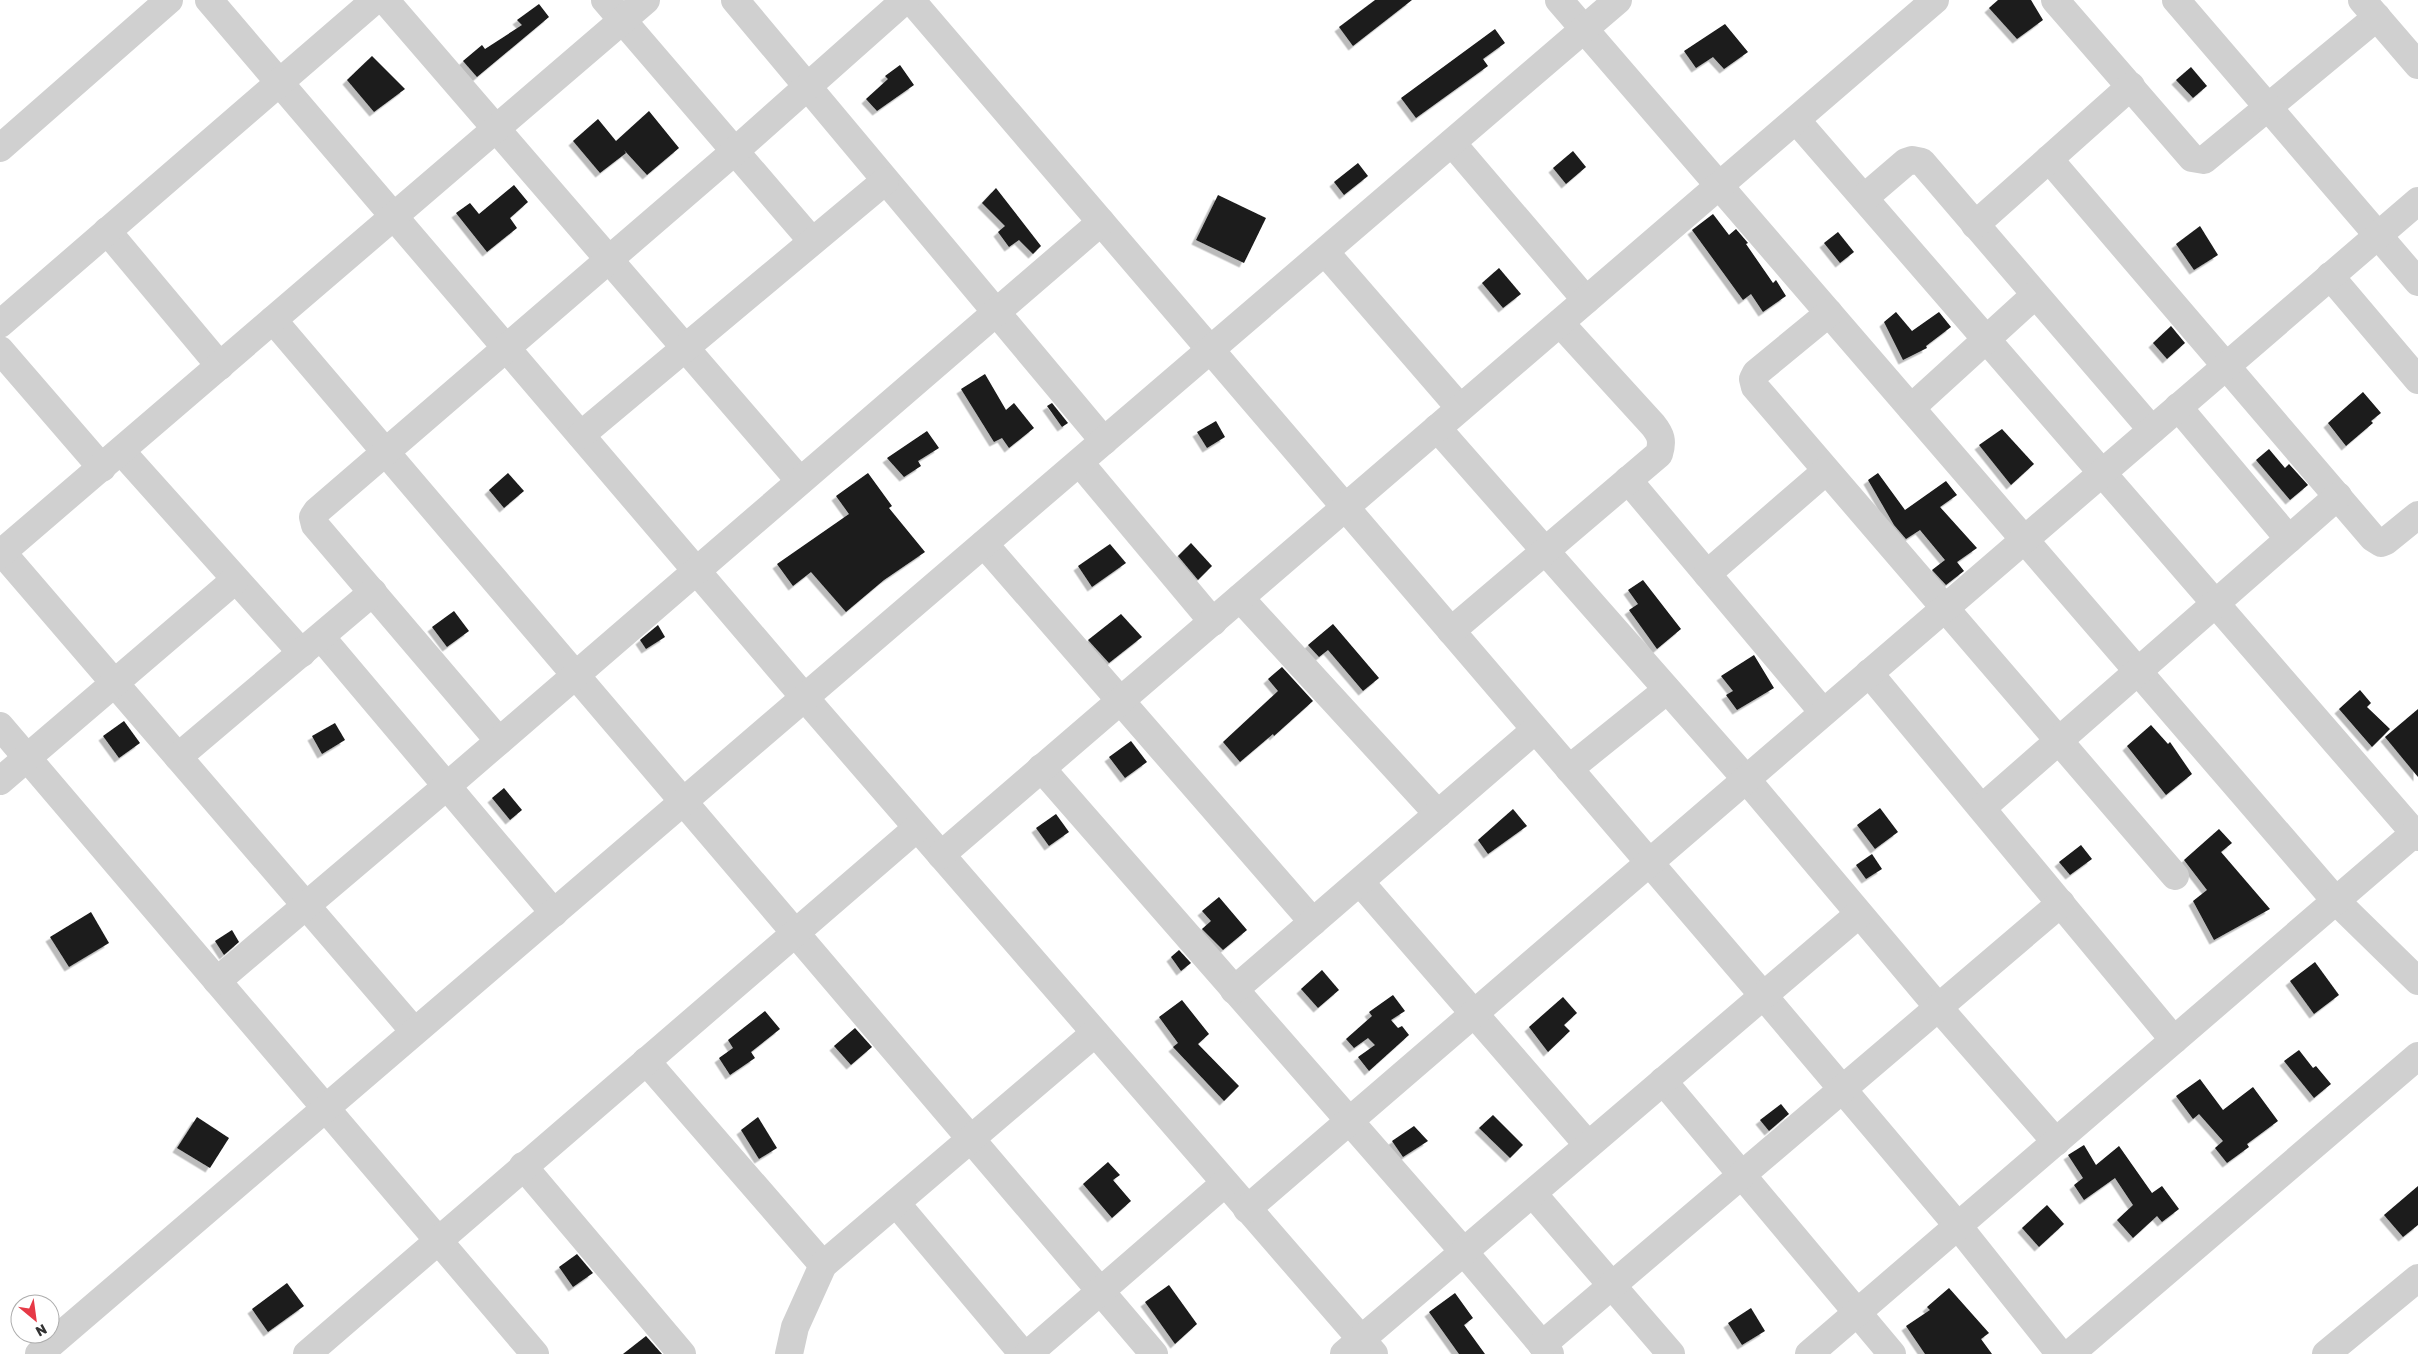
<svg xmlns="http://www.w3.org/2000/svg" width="2418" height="1354" font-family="Rubik,sans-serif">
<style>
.building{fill:#1a1a1a;filter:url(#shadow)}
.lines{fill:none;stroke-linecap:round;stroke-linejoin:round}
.minor{stroke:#d0d0d0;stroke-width:28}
</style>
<defs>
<filter id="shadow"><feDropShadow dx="-4.5" dy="4.5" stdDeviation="0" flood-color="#0004"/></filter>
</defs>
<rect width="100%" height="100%" fill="#fff"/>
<g class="building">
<path d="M1375 0H1412L1353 46 1339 27Z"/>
<path d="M1998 0H2031L2043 20 2017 39 1989 8Z"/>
<path d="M539 4 549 17 477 77 463 61 482 45 485 49 522 25 517 20Z"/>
<path d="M1725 24 1748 52 1724 69 1713 57 1696 68 1684 51Z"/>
<path d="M1495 29 1505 43 1483 59 1488 66 1416 118 1401 98Z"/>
<path d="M372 56 405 89 374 112 347 80Z"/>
<path d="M900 65 914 85 877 111 866 99 888 79 885 76Z"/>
<path d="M2191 67 2207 86 2193 98 2176 80Z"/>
<path d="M649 111 679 148 647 175 624 150 626 153 600 173 573 141 598 119 616 141Z"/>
<path d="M1573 151 1586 167 1566 184 1553 168Z"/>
<path d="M1358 163 1368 176 1344 195 1334 182Z"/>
<path d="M514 185 528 202 510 218 517 228 487 252 456 213 470 203 479 214Z"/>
<path d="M996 188 1041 246 1033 254 1019 240 1009 247 998 232 1005 226 982 203Z"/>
<path d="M1218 195 1266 218 1244 263 1196 240Z"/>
<path d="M1713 214 1729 235 1736 229 1748 243 1746 244 1773 283 1776 280 1786 296 1763 312 1751 294 1743 300 1692 230Z"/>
<path d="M2200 226 2218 255 2194 270 2176 244Z"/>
<path d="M1838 232 1854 252 1840 263 1824 243Z"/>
<path d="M1499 268 1521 294 1503 308 1482 283Z"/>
<path d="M1896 312 1912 331 1939 312 1951 327 1926 346 1927 348 1903 360 1884 322Z"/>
<path d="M2171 326 2185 343 2167 359 2153 343Z"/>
<path d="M985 374 1006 410 1014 403 1034 428 1009 448 1002 438 994 442 961 389Z"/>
<path d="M2363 392 2381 413 2371 421 2373 423 2346 446 2328 423Z"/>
<path d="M1052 403 1068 423 1062 427 1047 406Z"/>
<path d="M1216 421 1225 437 1207 448 1197 432Z"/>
<path d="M2002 429 2034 464 2011 485 1979 445Z"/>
<path d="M927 431 939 448 918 461 921 466 904 477 887 458Z"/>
<path d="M2269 449 2285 468 2289 464 2308 485 2290 500 2256 460Z"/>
<path d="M508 473 524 491 504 508 489 490Z"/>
<path d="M868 473 892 506 889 508 925 552 884 580 846 612 811 572 793 586 777 564 849 514 836 496Z"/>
<path d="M1878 473 1905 510 1946 481 1957 495 1940 507 1977 548 1957 562 1964 571 1946 585 1932 570 1945 560 1920 530 1906 539 1894 525 1868 480Z"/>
<path d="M1191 543 1212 566 1198 580 1178 556Z"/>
<path d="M1110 544 1126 563 1092 587 1078 566Z"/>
<path d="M1643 580 1681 629 1657 649 1629 610 1638 604 1628 590Z"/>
<path d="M454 611 469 631 447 647 432 627Z"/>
<path d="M1121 614 1142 637 1109 663 1088 640Z"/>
<path d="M1333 624 1379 678 1363 691 1328 650 1319 657 1308 645Z"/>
<path d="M658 625 665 637 646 649 640 640Z"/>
<path d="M1754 655 1774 688 1737 710 1726 695 1733 691 1721 676Z"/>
<path d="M1282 667 1313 701 1274 736 1273 734 1240 762 1223 742 1278 691 1268 679Z"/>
<path d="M2360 690 2371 703 2367 707 2390 729 2372 747 2339 709Z"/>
<path d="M2418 709V777L2385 737Z"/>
<path d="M124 721 140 743 119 758 103 736Z"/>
<path d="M335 723 345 740 322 754 312 736Z"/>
<path d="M2151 725 2168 744 2170 742 2192 774 2166 795 2127 746Z"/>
<path d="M1131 741 1147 762 1125 778 1109 757Z"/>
<path d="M504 788 522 810 510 820 492 798Z"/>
<path d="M1880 808 1898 832 1875 849 1857 825Z"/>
<path d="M1513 809 1527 826 1488 854 1478 840Z"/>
<path d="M1056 814 1069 832 1049 846 1036 828Z"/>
<path d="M2219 829 2232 843 2221 852 2270 909 2214 940 2193 901 2207 890 2184 860Z"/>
<path d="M2081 845 2092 859 2070 875 2059 862Z"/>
<path d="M1872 854 1882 869 1866 879 1856 865Z"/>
<path d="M1219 897 1247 930 1223 950 1202 929 1211 921 1202 911Z"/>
<path d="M91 912 109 943 69 967 50 937Z"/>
<path d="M232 930 239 942 224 955 215 941Z"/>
<path d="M1179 950 1191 963 1181 971 1171 957Z"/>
<path d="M2315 962 2339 995 2314 1014 2290 981Z"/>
<path d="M1322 970 1339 990 1318 1008 1301 989Z"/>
<path d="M1393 995 1405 1011 1391 1020 1398 1028 1402 1026 1409 1035 1369 1071 1358 1057 1375 1045 1368 1038 1354 1048 1346 1039 1372 1016 1369 1012Z"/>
<path d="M1563 997 1577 1013 1564 1025 1570 1031 1548 1052 1529 1027Z"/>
<path d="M1182 1000 1209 1034 1198 1044 1239 1086 1224 1101 1173 1047 1178 1043 1159 1017Z"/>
<path d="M765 1011 780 1029 751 1052 755 1058 730 1075 719 1058 733 1048 728 1040Z"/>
<path d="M855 1028 872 1047 851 1065 834 1046Z"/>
<path d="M2299 1050 2313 1068 2316 1066 2331 1084 2314 1098 2284 1061Z"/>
<path d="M2200 1079 2223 1110 2253 1087 2278 1121 2247 1144 2249 1147 2227 1163 2215 1148 2223 1141 2199 1114 2193 1119 2176 1096Z"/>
<path d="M1781 1104 1789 1114 1769 1131 1760 1120Z"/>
<path d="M1493 1115 1523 1145 1510 1158 1479 1128Z"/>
<path d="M197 1117 229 1138 210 1168 177 1148Z"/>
<path d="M758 1117 777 1148 759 1159 741 1130Z"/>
<path d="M1414 1126 1428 1141 1403 1157 1392 1141Z"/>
<path d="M2084 1145 2096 1165 2119 1146 2152 1193 2162 1186 2179 1209 2162 1222 2157 1216 2133 1238 2117 1220 2133 1205 2115 1178 2084 1200 2074 1185 2083 1178 2068 1155Z"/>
<path d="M1108 1162 1120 1175 1113 1180 1131 1201 1112 1218 1083 1184Z"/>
<path d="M2418 1186V1225L2403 1237 2384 1215Z"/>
<path d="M2047 1205 2064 1224 2039 1247 2022 1228Z"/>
<path d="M577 1254 593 1273 573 1287 559 1267Z"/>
<path d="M287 1283 304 1306 268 1332 252 1309Z"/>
<path d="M1169 1285 1197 1324 1175 1344 1145 1302Z"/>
<path d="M1949 1288 1989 1333 1981 1339 1992 1354H1925L1906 1326 1930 1310 1927 1307Z"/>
<path d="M1455 1293 1473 1318 1464 1325 1485 1354H1459L1429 1312Z"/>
<path d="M1751 1308 1765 1331 1742 1345 1728 1323Z"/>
<path d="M646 1336 662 1354H623Z"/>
</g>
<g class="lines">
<g class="minor">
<path d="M209 0 805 698 1374 1354"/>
<path d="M385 0 800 481"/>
<path d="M605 0 812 241"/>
<path d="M735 0 1104 441"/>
<path d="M911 0 1762 994 1958 1226 2060 1354"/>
<path d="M1559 0 2336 901 2418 981"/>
<path d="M2055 0 2192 158 2204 160 2377 17"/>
<path d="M2176 0 2418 282"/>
<path d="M2362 0 2418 65"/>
<path d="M1796 120 2418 837"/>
<path d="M1452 143 1586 300"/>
<path d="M0 148 169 0"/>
<path d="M2049 159 2373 538 2381 543 2386 541 2418 515"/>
<path d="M1864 198 1906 162 1912 160 1922 162 2152 430"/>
<path d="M1975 225 2131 86"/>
<path d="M107 231 220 366"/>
<path d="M1325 252 1460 408"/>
<path d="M2330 276 2418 380"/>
<path d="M1829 313 1756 373 1753 379 1755 387 2175 876"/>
<path d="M273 320 1154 1354"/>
<path d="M0 324 375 0"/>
<path d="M0 350 102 468"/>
<path d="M2178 407 2289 539"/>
<path d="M1911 408 2035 295"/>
<path d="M1437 428 1746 779 1938 1007 2056 1142"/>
<path d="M581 435 885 181"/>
<path d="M121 451 302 653"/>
<path d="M1080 463 1213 622"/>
<path d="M1628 480 1823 712"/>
<path d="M984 544 1313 922"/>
<path d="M0 550 414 1031"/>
<path d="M0 554 646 0"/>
<path d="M1707 574 1826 471"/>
<path d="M1240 598 1438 814"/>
<path d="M1451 631 1659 454C1663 441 1661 435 1653 425L1560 323"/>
<path d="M321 637 554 913"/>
<path d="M1869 673 2174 1040"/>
<path d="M0 726 535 1354"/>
<path d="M499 741 315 525 313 517 317 511 735 151 905 0"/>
<path d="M178 757 373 592"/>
<path d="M1041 768 1464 1252 1550 1354"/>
<path d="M1569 769 1667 690"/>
<path d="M0 781 235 580"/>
<path d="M1982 808 2338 496"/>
<path d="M941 855 1935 0"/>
<path d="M1360 882 1588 1145"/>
<path d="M217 981 447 786 1101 222"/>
<path d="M1234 990 1535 730"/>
<path d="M646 1061 823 1265"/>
<path d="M1663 1081 1892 1354"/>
<path d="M523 1166 682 1354"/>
<path d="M1533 1194 1671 1354"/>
<path d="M896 1203 1023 1354"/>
<path d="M1247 1209 2418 201"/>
<path d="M1542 1345 2061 903"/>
<path d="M39 1354 1618 0"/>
<path d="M307 1354 917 828"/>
<path d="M789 1354 795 1327 823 1265 1095 1033"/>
<path d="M1028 1354 1225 1183"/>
<path d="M1344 1354 1859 914"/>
<path d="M1809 1354 2418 830"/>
<path d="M2070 1354 2418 1056"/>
<path d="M2326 1354 2418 1278"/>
</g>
</g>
<g transform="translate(35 1319) rotate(151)"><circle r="24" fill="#ffffff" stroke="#adadad"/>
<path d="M0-4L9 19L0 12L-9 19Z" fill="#e63946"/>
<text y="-8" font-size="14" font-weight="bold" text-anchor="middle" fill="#333333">N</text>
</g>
</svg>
